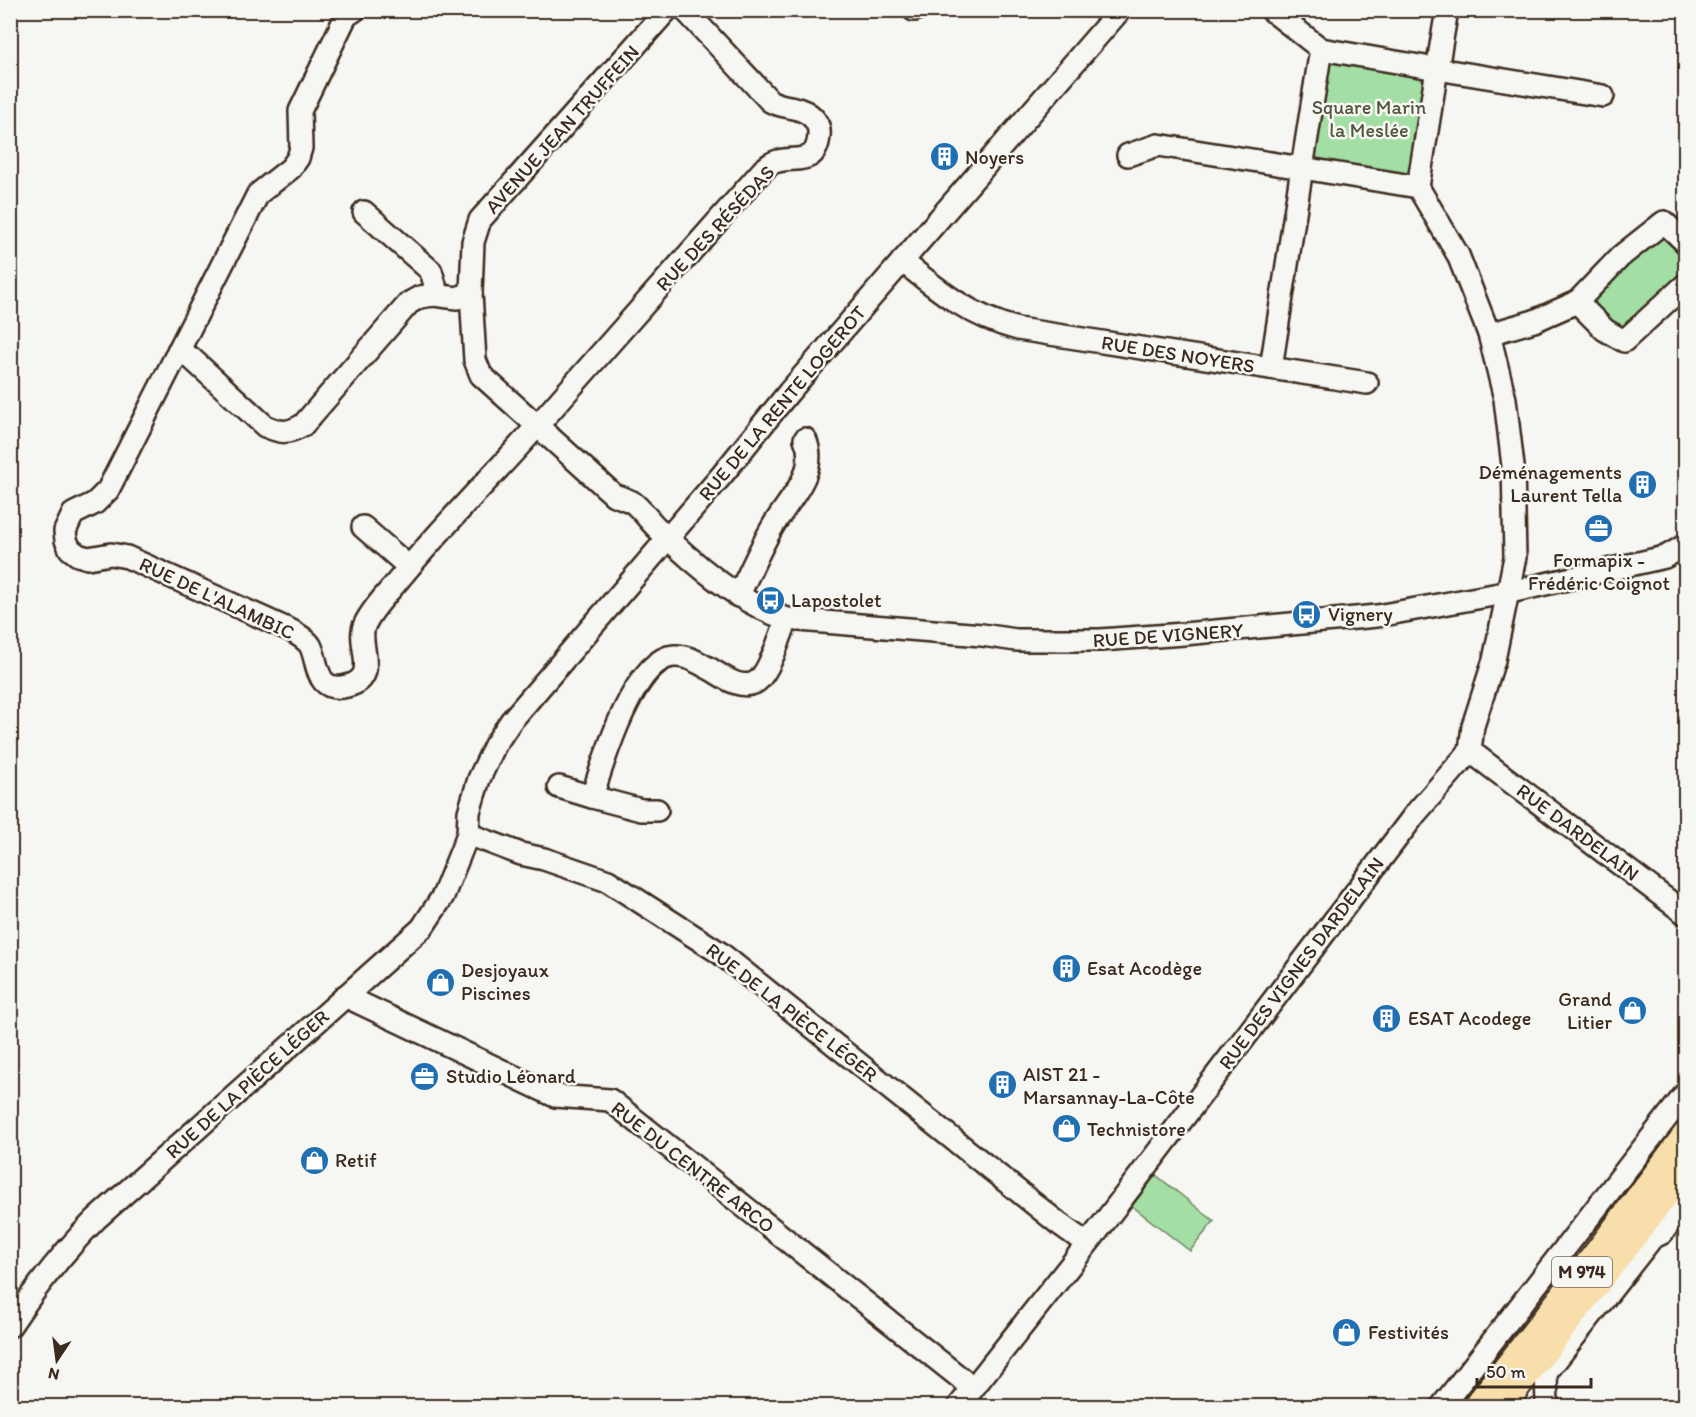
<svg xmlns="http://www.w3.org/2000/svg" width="1696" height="1417" font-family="Itim,sans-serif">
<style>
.green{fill:#a3dea4;stroke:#6f8461;stroke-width:1.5}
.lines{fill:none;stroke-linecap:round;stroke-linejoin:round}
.minor-casing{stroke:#3b2a1e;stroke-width:26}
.major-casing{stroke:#3b2a1e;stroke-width:30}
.minor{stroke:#f6f6f2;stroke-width:21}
.major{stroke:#f8deab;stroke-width:26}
.labels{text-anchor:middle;stroke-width:5;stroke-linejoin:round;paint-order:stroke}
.shield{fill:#f6f6f2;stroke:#73675e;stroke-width:1.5}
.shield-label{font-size:18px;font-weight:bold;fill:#3b2a1e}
.park-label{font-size:20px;fill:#555740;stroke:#f6f6f2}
.street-label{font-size:20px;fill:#3b2a1e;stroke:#f6f6f2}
.poi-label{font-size:20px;fill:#3b2a1e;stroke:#f6f6f2;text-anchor:start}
</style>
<rect width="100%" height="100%" fill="#f6f6f2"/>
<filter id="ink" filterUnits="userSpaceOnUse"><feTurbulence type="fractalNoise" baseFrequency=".0167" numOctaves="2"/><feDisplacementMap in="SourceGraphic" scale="12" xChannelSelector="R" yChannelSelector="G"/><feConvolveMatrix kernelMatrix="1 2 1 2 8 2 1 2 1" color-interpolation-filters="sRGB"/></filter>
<g filter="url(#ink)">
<g class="green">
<path d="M1336 61 1420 76 1426 84 1412 170 1401 177 1315 160 1313 157 1328 65Z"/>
<path d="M1657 231 1685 247V280L1624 330C1615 327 1598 314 1596 304 1595 299 1596 294 1597 289Z"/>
<path d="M1156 1175 1214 1221 1190 1251 1132 1206Z"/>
</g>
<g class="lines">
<defs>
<g id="minor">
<path d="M355 10 346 16 300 111 301 148 298 158 291 168 258 194 108 490 95 503 73 514 65 531 66 540 70 549 78 555 88 558 111 554 127 557 292 631C298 635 306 639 310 645 319 661 314 694 347 686 382 678 355 643 365 624 373 607 389 592 401 577 444 524 493 476 538 425 613 340 688 254 763 170 767 167 771 163 775 162 793 155 816 168 819 136 820 127 816 120 810 115 799 106 782 108 770 101L685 10"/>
<path d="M914 10H915"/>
<path d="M1271 10 1321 49"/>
<path d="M1447 10 1437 69 1603 96"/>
<path d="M1321 49 1437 69 1418 187 1302 168Z"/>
<path d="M1128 155 1158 145 1302 168 1271 368"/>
<path d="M1418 187 1458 255 1489 334 1505 399 1513 466 1515 557 1494 660 1473 726 1470 751"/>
<path d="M364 212 431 271 435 285 434 295"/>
<path d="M1686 243 1664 222 1621 256 1577 302 1605 330 1624 341 1686 284"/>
<path d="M902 261C939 291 971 317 1018 329L1367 383"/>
<path d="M471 293 475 360 481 375 614 495C620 497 626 499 632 502 641 508 649 521 658 529 693 563 740 604 787 619L982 635 1016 640H1100L1184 634 1377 616 1510 592 1665 557 1686 545"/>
<path d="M1489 334 1534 321 1577 302"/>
<path d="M178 351 191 358 265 426C282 433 287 434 303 425L409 303 420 297 434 295 457 298 471 293 473 242 480 220 667 10"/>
<path d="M363 527 409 567"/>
<path d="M738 596C750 573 760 548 773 526 788 500 820 472 805 439"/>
<path d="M1470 751 1686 914"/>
<path d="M559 787 592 797"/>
<path d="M657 810H641L592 797C602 765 634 658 674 656 688 655 700 664 712 670 724 677 739 689 754 683 768 677 781 634 787 619"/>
<path d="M468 834 521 854 544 859 608 881 720 953 1058 1223 1086 1243"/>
<path d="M345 996 555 1096 610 1100 973 1388"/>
<path d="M10 1326C36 1287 63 1252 96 1219L422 928 443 896 468 834 469 812 479 779 495 745 511 721 722 475 789 392 1120 10"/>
<path d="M959 1406 1099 1229 1416 813 1470 751"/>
<path d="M1442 1406 1686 1093"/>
<path d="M1547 1406 1546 1373 1652 1238 1662 1233 1686 1202"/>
</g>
<g id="major">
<path d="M1477 1406 1601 1248 1686 1135"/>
<path d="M1502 1406 1686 1168"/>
</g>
</defs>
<use href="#minor" class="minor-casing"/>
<use href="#major" class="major-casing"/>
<use href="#minor" class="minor"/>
<use href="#major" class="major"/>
</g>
</g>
<defs>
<symbol id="building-disc" viewBox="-11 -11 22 22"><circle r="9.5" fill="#1f6fb2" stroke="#f6f6f2"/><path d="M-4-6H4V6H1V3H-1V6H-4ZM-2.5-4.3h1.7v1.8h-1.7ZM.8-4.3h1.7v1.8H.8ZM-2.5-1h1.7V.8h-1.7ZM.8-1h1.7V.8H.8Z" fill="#fff"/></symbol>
<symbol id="office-disc" viewBox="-11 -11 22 22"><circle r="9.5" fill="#1f6fb2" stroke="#f6f6f2"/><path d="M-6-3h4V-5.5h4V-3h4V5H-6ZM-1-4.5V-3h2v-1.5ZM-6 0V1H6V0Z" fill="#fff"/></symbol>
<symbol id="bus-disc" viewBox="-11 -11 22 22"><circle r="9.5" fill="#1f6fb2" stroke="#f6f6f2"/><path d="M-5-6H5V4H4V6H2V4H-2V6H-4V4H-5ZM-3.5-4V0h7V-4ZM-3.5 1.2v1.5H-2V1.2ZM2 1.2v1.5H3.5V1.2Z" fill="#fff"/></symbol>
<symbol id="shop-disc" viewBox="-11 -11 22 22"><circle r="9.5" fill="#1f6fb2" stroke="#f6f6f2"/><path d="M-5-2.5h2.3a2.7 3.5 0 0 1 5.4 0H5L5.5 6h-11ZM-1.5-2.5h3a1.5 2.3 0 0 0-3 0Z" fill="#fff"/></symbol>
</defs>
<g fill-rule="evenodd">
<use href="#building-disc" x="928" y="140" width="33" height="33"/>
<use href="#building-disc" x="1626" y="468" width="33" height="33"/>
<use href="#office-disc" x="1582" y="512" width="33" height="33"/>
<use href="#bus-disc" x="754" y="584" width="33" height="33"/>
<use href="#bus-disc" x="1290" y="598" width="33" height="33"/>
<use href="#building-disc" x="1050" y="952" width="33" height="33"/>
<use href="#shop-disc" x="424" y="966" width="33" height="33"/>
<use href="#shop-disc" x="1616" y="994" width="33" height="33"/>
<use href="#building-disc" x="1370" y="1002" width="33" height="33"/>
<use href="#office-disc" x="408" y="1060" width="33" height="33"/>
<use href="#building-disc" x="986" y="1068" width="33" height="33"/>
<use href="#shop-disc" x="1050" y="1112" width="33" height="33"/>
<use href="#shop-disc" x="298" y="1144" width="33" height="33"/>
<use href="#shop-disc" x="1330" y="1316" width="33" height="33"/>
</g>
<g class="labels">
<rect class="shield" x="1552" y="1257" width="60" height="30" rx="4.5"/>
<g class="shield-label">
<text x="1582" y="1278">M 974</text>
</g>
<g class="park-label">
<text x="1369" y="114">Square Marin<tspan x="1369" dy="23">la Meslée</tspan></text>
</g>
<g class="street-label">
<text transform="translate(562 129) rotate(-48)" y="7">AVENUE JEAN TRUFFEIN</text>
<text transform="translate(715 228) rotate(-47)" y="7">RUE DES RÉSÉDAS</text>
<text transform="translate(1178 354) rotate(9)" y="7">RUE DES NOYERS</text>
<text transform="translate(782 403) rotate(-50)" y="7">RUE DE LA RENTE LOGEROT</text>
<text transform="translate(217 598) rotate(25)" y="7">RUE DE L'ALAMBIC</text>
<text transform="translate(1168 635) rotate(-4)" y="7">RUE DE VIGNERY</text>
<text transform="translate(1578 832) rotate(37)" y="7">RUE DARDELAIN</text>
<text transform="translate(1301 963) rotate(-53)" y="7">RUE DES VIGNES DARDELAIN</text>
<text transform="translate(792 1012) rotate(38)" y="7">RUE DE LA PIÈCE LÉGER</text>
<text transform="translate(247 1084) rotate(-42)" y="7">RUE DE LA PIÈCE LÉGER</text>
<text transform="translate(693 1167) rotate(38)" y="7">RUE DU CENTRE ARCO</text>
</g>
<g class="poi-label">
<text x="965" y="164">Noyers</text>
<text x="1622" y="479" text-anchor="end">Déménagements<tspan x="1622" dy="23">Laurent Tella</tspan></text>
<text x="1599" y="567" text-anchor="middle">Formapix -<tspan x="1599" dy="23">Frédéric Coignot</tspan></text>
<text x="791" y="607">Lapostolet</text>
<text x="1328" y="621">Vignery</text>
<text x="1087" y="975">Esat Acodège</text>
<text x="461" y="977">Desjoyaux<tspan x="461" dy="23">Piscines</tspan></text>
<text x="1612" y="1006" text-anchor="end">Grand<tspan x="1612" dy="23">Litier</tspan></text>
<text x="1408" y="1025">ESAT Acodege</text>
<text x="1023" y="1081">AIST 21 -<tspan x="1023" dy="23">Marsannay-La-Côte</tspan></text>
<text x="446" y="1083">Studio Léonard</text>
<text x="1087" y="1136">Technistore</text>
<text x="335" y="1167">Retif</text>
<text x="1368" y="1339">Festivités</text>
</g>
</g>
<rect width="1696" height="1417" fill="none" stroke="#f6f6f2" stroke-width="36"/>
<rect x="18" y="18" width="1660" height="1381" fill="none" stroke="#3b2a1e" stroke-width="2" filter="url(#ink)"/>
<g transform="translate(57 1360) rotate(193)" stroke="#f6f6f2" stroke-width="4.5" paint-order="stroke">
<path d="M0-4.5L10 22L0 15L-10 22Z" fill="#3b2a1e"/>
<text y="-9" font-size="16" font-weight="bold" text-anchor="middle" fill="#3b2a1e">N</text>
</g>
<path d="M1477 1378v9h114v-9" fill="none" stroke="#3b2a1e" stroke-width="3"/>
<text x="1486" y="1378" font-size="18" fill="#3b2a1e" stroke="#f6f6f2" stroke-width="4.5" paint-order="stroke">50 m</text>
</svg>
